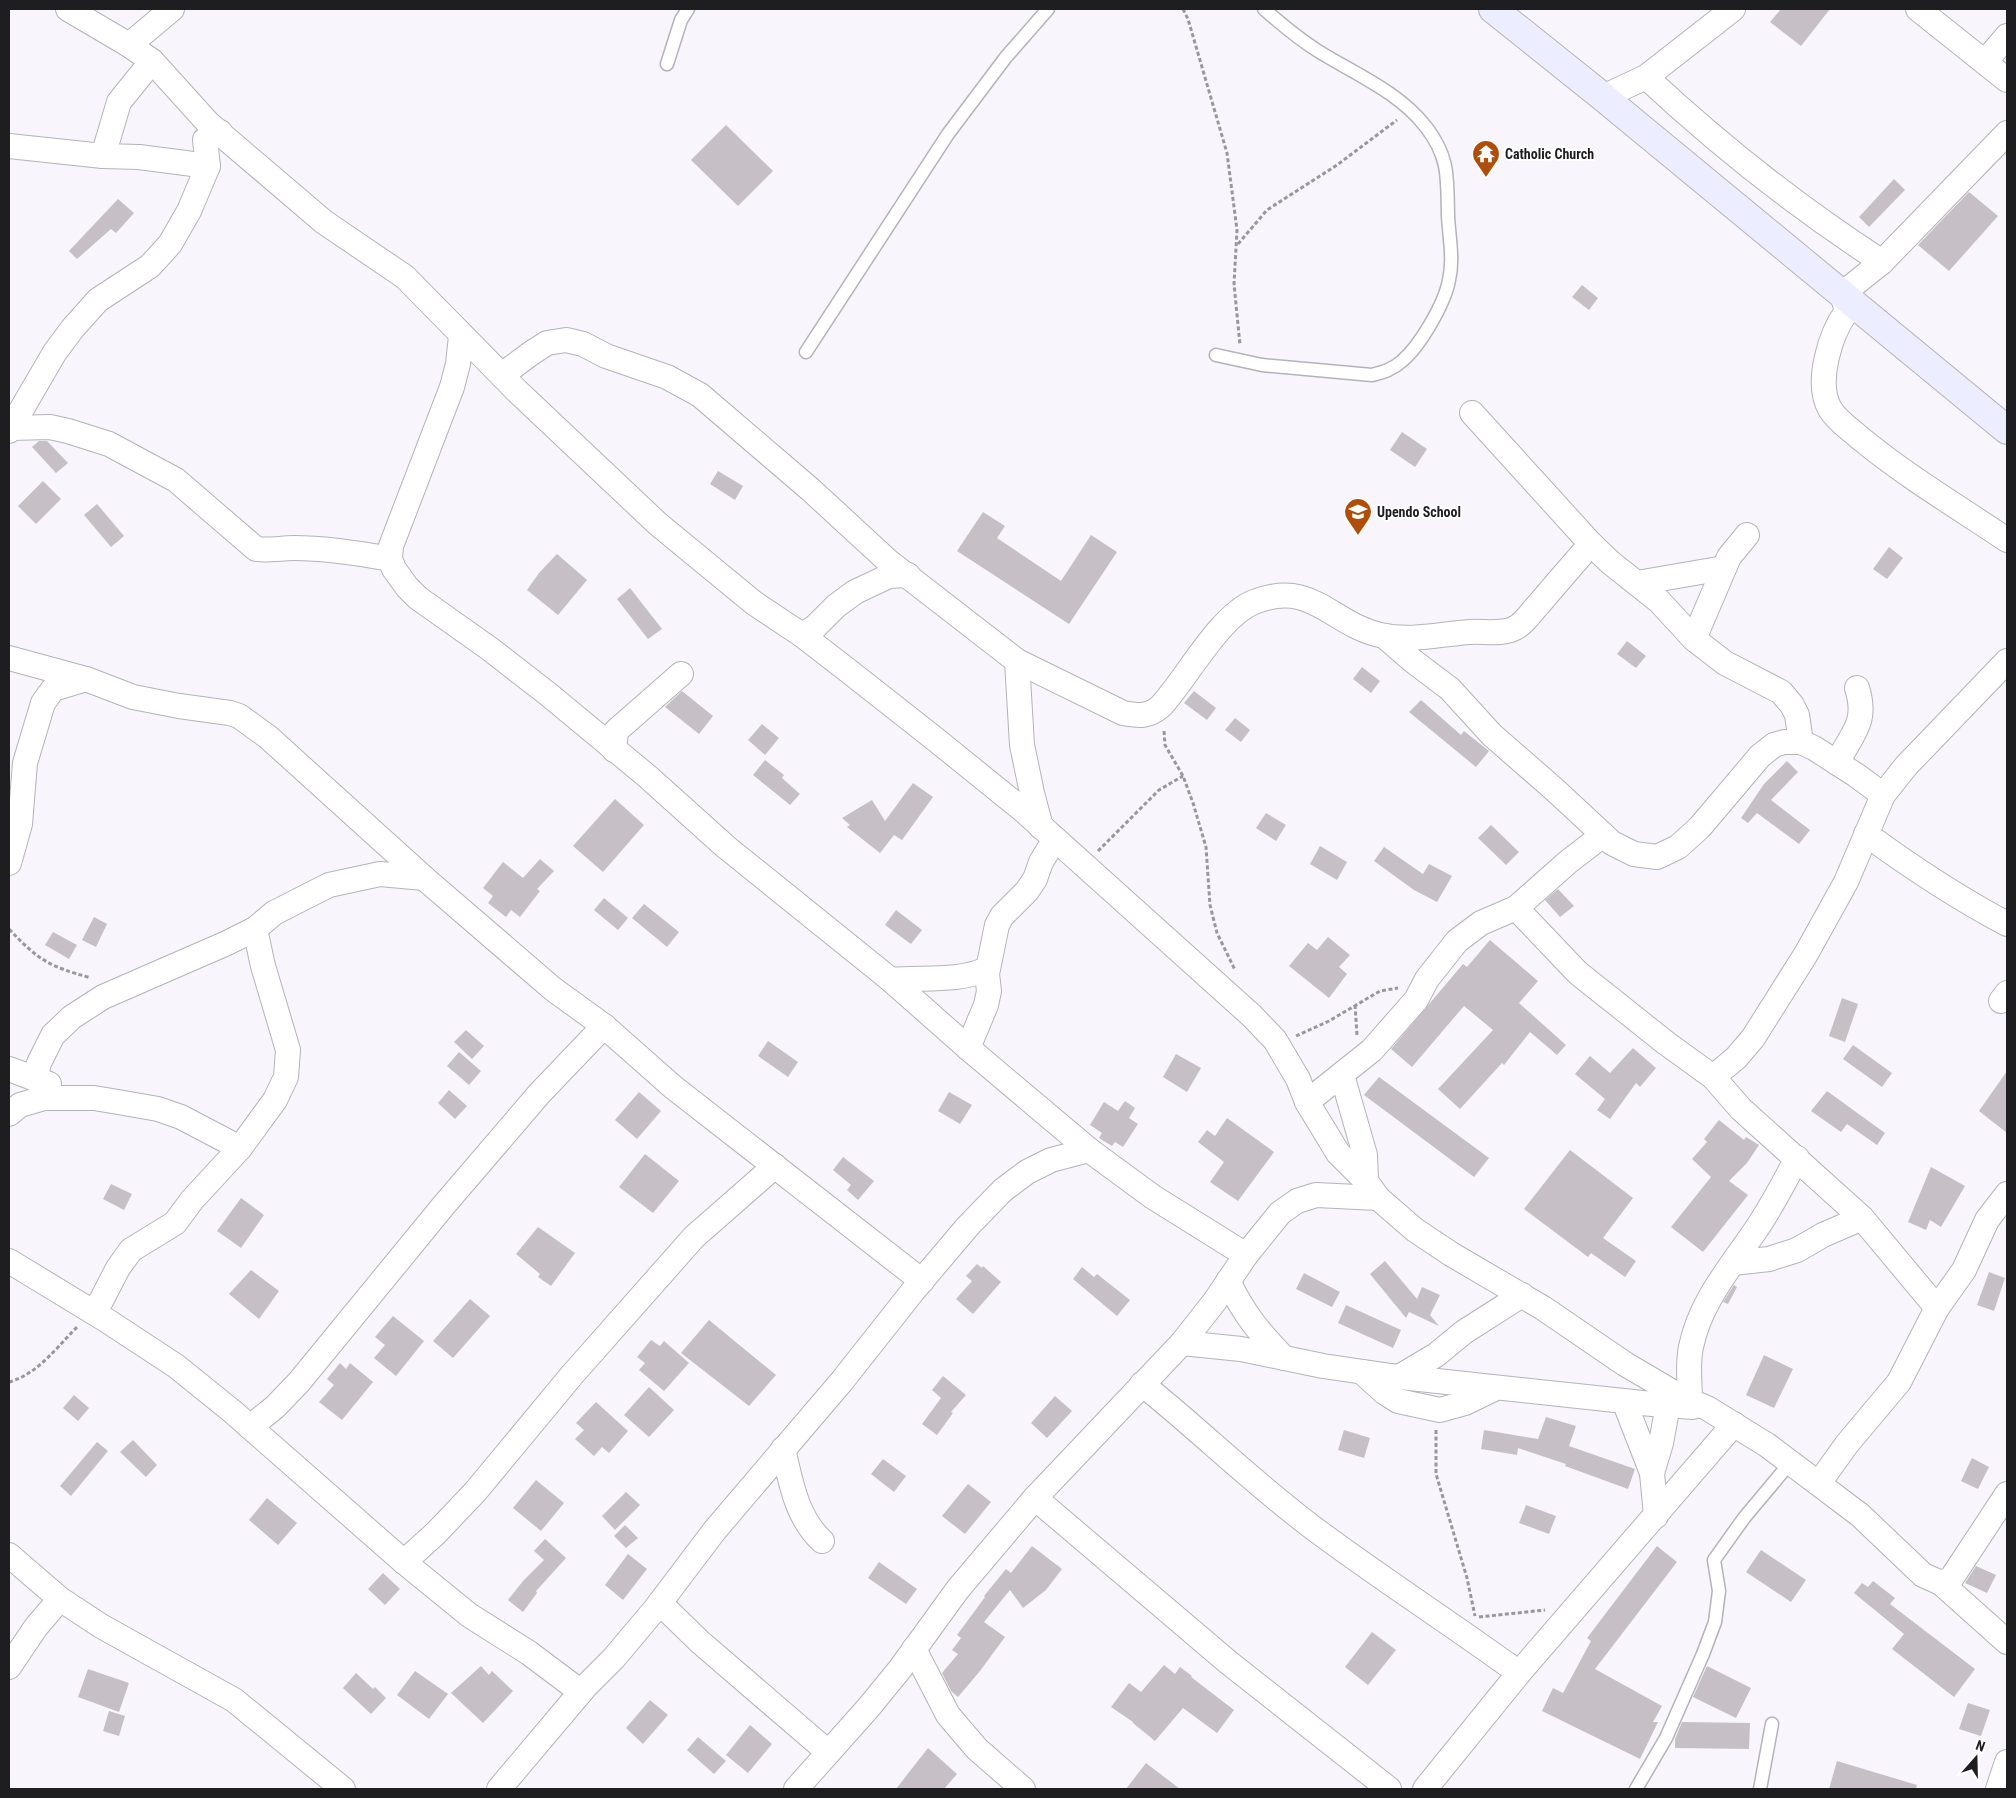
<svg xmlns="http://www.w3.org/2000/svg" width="2016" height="1798" font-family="'Roboto Condensed',sans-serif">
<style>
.building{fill:#c6c0c6}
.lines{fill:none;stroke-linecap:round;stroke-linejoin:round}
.lane-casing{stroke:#b5b2ba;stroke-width:15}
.street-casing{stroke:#b5b2ba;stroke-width:26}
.secondary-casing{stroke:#b5b2ba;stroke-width:30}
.path{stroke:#99979c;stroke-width:3;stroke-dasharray:4 2.5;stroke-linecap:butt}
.lane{stroke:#fff;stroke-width:12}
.street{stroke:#fff;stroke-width:24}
.secondary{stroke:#ecedff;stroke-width:28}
.labels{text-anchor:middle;stroke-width:4;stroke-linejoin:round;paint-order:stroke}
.poi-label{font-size:14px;font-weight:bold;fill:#1e1d20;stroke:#fff;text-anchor:start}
</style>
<rect width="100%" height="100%" fill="#f8f5fd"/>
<g class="building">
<path d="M1781 9H1830L1801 46 1770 22Z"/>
<path d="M726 125 773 171 738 206 691 160Z"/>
<path d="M1894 179 1905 190 1869 227 1859 217Z"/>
<path d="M1969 192 1998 216 1949 271 1918 245Z"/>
<path d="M118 199 134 213 116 233 111 229 77 259 69 251Z"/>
<path d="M1582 285 1598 298 1589 310 1572 297Z"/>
<path d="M1402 432 1427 449 1415 467 1390 450Z"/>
<path d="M39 441H47L68 463 56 473 32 447Z"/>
<path d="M718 471 743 486 735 500 710 484Z"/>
<path d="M43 481 61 499 36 524 18 506Z"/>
<path d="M97 504 124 536 111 547 84 515Z"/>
<path d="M983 512 1005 526 997 538 1061 581 1091 535 1117 552 1069 624 957 551Z"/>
<path d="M1889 547 1903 558 1887 579 1873 569Z"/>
<path d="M557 554 587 580 558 615 527 590 539 573Z"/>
<path d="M630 588 662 629 648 639 617 599Z"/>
<path d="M1627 641 1646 656 1636 668 1617 654Z"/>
<path d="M1362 667 1380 681 1371 693 1353 679Z"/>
<path d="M682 691 713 716 699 734 665 707Z"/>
<path d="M1194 691 1216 708 1207 720 1184 703Z"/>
<path d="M1421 700 1461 735 1464 731 1489 751 1476 767 1409 712Z"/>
<path d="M1235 718 1250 730 1241 742 1225 730Z"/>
<path d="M762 724 779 738 765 755 748 740Z"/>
<path d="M765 760 784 775 782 778 800 794 790 805 753 775Z"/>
<path d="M1787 761 1798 772 1771 800 1810 830 1799 844 1757 813 1748 823 1741 818 1764 784Z"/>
<path d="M913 783 933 797 902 840 894 835 880 853 847 827 850 825 842 818 872 800 885 821Z"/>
<path d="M615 799 644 825 603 872 573 846Z"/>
<path d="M1266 813 1286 825 1276 841 1256 828Z"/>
<path d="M1491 825 1519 852 1506 865 1478 838Z"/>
<path d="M1320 846 1347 862 1337 880 1310 864Z"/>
<path d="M1384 847 1423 874 1429 864 1452 876 1437 902 1414 890 1374 861Z"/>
<path d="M540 859 554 871 537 889 540 891 520 917 511 910 506 917 488 903 493 896 483 888 503 862 523 878Z"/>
<path d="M1558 889 1574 906 1560 917 1545 900Z"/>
<path d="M604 898 628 918 618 930 594 910Z"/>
<path d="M644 904 679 932 667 947 632 918Z"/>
<path d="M896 910 922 930 911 944 885 925Z"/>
<path d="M94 917 107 924 96 947 82 940Z"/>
<path d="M53 932 77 945 69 959 45 945Z"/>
<path d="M1328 937 1350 955 1339 967 1347 974 1329 998 1289 966 1308 943 1317 950Z"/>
<path d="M1490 940 1538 981 1519 1003 1566 1045 1557 1055 1530 1032 1504 1065 1502 1063 1460 1109 1438 1089 1493 1030 1464 1006 1412 1067 1391 1049 1463 964 1467 967Z"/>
<path d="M1842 998 1858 1004 1845 1042 1829 1036Z"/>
<path d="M466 1030 484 1046 472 1059 454 1042Z"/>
<path d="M768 1041 798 1062 788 1077 758 1056Z"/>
<path d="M1853 1045 1892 1073 1882 1087 1843 1059Z"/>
<path d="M1633 1048 1656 1068 1640 1087 1636 1083 1610 1119 1597 1110 1605 1099 1575 1074 1590 1056 1610 1073Z"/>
<path d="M459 1052 481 1071 469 1085 447 1066Z"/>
<path d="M1176 1054 1201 1068 1187 1092 1163 1077Z"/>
<path d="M2007 1071V1133L1979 1111Z"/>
<path d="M1379 1077 1489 1158 1474 1177 1364 1095Z"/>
<path d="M449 1090 467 1106 455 1119 438 1103Z"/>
<path d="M1827 1091 1885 1133 1877 1145 1847 1124 1841 1132 1811 1111Z"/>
<path d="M639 1092 661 1111 637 1139 615 1120Z"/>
<path d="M949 1092 972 1105 960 1124 938 1111Z"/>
<path d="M1125 1101 1135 1108 1129 1118 1138 1124 1123 1147 1115 1142 1112 1146 1099 1138 1102 1133 1090 1125 1104 1102 1118 1111Z"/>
<path d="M1227 1118 1274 1152 1238 1201 1210 1182 1224 1162 1198 1142 1207 1130 1215 1136Z"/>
<path d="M1719 1120 1744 1140 1746 1137 1759 1145 1747 1163 1729 1181 1748 1195 1703 1252 1671 1227 1711 1177 1692 1159 1707 1142 1704 1139Z"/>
<path d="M1570 1150 1633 1198 1603 1238 1636 1261 1625 1277 1591 1253 1588 1257 1524 1209Z"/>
<path d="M645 1154 679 1181 653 1213 619 1187Z"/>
<path d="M843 1157 874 1181 858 1200 847 1190 851 1185 833 1170Z"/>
<path d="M1931 1167 1965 1186 1941 1227 1930 1220 1926 1230 1908 1222Z"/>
<path d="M111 1184 132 1194 124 1210 103 1199Z"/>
<path d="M241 1198 264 1215 241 1248 217 1231Z"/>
<path d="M538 1227 575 1253 551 1286 538 1277 540 1274 516 1254Z"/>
<path d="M1385 1261 1417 1299 1422 1287 1440 1295 1430 1315 1439 1326 1409 1312 1406 1318 1370 1274Z"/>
<path d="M977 1264 982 1268 983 1266 1001 1282 973 1314 956 1299 972 1281 966 1276Z"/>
<path d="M1082 1267 1094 1277 1097 1274 1130 1300 1117 1316 1073 1279Z"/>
<path d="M251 1270 279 1291 259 1319 229 1294Z"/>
<path d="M1989 1272 2005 1278 1994 1311 1977 1305Z"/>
<path d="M1304 1273 1340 1292 1332 1307 1296 1289Z"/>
<path d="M1734 1285 1737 1287 1728 1304 1723 1302Z"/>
<path d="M470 1299 490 1316 453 1358 433 1341Z"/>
<path d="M1346 1305 1401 1330 1393 1348 1338 1323Z"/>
<path d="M393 1316 424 1341 396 1376 374 1358 385 1345 375 1337Z"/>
<path d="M709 1320 776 1375 749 1406 681 1353Z"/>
<path d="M651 1340 660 1346 664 1341 689 1363 664 1391 639 1370 645 1363 637 1357Z"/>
<path d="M1764 1355 1793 1369 1774 1408 1746 1395Z"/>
<path d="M340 1363 346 1369 350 1363 373 1382 342 1420 319 1402 334 1385 327 1379Z"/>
<path d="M943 1376 966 1395 951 1412 953 1413 937 1435 922 1424 941 1398 932 1390Z"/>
<path d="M649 1387 674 1410 649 1437 624 1415Z"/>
<path d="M74 1395 89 1408 78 1421 63 1408Z"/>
<path d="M1055 1396 1072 1411 1047 1438 1031 1423Z"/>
<path d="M596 1402 628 1431 609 1453 602 1447 594 1456 575 1439 584 1430 576 1423Z"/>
<path d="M1546 1417 1576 1426 1569 1446 1635 1469 1628 1489 1565 1466 1566 1464 1518 1448 1517 1455 1481 1449 1484 1430 1538 1439Z"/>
<path d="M1344 1430 1370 1438 1364 1458 1338 1450Z"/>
<path d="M133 1440 157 1465 146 1477 120 1452Z"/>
<path d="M97 1442 108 1451 71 1496 60 1486Z"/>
<path d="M1972 1458 1989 1467 1978 1489 1961 1481Z"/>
<path d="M883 1459 906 1476 894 1492 871 1474Z"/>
<path d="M536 1480 564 1503 541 1531 513 1508Z"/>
<path d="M968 1484 991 1502 965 1534 942 1516Z"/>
<path d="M626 1492 640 1505 615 1530 602 1516Z"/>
<path d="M267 1498 297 1523 278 1545 249 1520Z"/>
<path d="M1526 1505 1556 1516 1549 1534 1519 1523Z"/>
<path d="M625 1525 638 1538 626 1548 614 1536Z"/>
<path d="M545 1539 566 1558 536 1591 537 1593 523 1612 508 1600 523 1581 544 1560 534 1551Z"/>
<path d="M1032 1546 1062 1569 1046 1590 1023 1608 1010 1590 984 1622 1005 1637 980 1671 958 1697 951 1691 942 1673 958 1654 952 1650 961 1638 957 1635 985 1597 984 1596 1006 1569 1011 1573Z"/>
<path d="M1657 1546 1677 1562 1595 1669 1662 1706 1653 1722H1658L1640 1759 1542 1711 1553 1688 1563 1693 1591 1641 1587 1638Z"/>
<path d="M1761 1550 1806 1580 1791 1602 1746 1572Z"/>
<path d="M628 1554 647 1569 623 1600 605 1585Z"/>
<path d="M879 1562 917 1589 906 1604 868 1578Z"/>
<path d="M1976 1566 1996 1575 1987 1593 1965 1583Z"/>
<path d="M383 1573 400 1589 385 1605 368 1589Z"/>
<path d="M1873 1581 1895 1598 1890 1604 1975 1669 1954 1697 1892 1649 1904 1634 1854 1593 1862 1583 1868 1587Z"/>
<path d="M1372 1632 1396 1650 1368 1685 1345 1667Z"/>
<path d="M1164 1665 1175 1674 1180 1667 1192 1676 1191 1677 1234 1710 1217 1733 1183 1708 1155 1741 1133 1723V1722L1111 1707 1129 1683 1141 1692Z"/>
<path d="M481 1666 489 1675 492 1671 513 1691 483 1723 451 1693Z"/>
<path d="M1707 1666 1751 1688 1736 1718 1693 1697Z"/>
<path d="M88 1669 129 1683 119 1712 78 1697Z"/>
<path d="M415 1671 448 1694 429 1719 397 1695Z"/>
<path d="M356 1673 373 1689 375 1687 386 1698 371 1714 343 1688Z"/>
<path d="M650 1700 668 1715 643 1744 626 1728Z"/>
<path d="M1968 1703 1990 1710 1981 1736 1959 1729Z"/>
<path d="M109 1711 125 1716 119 1736 103 1731Z"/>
<path d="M1682 1722 1750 1723 1749 1749 1675 1748V1739Z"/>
<path d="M750 1725 772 1744 748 1773 726 1755Z"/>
<path d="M698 1737 726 1761 714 1774 687 1750Z"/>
<path d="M928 1748 957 1774 944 1789H896Z"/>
<path d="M1837 1761 1917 1785 1916 1789H1829Z"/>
<path d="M1146 1763 1180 1789H1126Z"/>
</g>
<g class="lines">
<defs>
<g id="lane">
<path d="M667 64 681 20 688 9"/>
<path d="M806 352 948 134 1006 57 1048 9"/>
<path d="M1216 355 1262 365 1372 375C1384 372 1393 369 1402 361 1420 346 1445 303 1449 280 1454 259 1449 237 1448 216 1447 179 1450 158 1426 127 1399 92 1355 74 1318 51 1299 39 1281 24 1264 9"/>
<path d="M1636 1789 1666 1738 1703 1654 1715 1622 1719 1591 1714 1560 1744 1518 1790 1463"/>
<path d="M1760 1789 1772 1724"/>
</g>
<g id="street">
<path d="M68 9 129 45 152 61 209 124 324 222 405 277 517 391 658 524 754 603 802 635 846 669 935 739 1024 811 1252 1016 1275 1040 1298 1079 1307 1102 1338 1153 1366 1181 1378 1198 1415 1230 1451 1254 1543 1308 1625 1364 1681 1397 1707 1408 1767 1445 1860 1515 1923 1575 1941 1583 2007 1642"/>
<path d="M1918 9 2007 80"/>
<path d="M129 45 172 9"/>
<path d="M1985 62 2007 36"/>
<path d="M1646 77C1720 146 1797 207 1882 262"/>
<path d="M1603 97 1646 77 1733 9"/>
<path d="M2007 133 1882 262 1842 294 1847 311C1830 334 1815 383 1830 409 1837 421 1850 429 1860 438 1906 476 1958 507 2007 540"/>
<path d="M9 146 103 156 139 157 208 166"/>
<path d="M103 156 119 102 152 61"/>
<path d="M461 336 458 364 452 387 391 546 390 559 394 569 407 587 418 598 490 649 548 694 647 776 726 847 891 980 968 1048 1089 1150 1153 1197 1246 1255"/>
<path d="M502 375 530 354 547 343 566 340 583 344 606 356 667 377 700 395 811 490 888 561 1017 661 1123 713C1139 716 1149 717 1161 706 1187 678 1219 616 1254 602 1312 579 1331 624 1380 635 1411 642 1440 634 1470 632 1484 631 1502 635 1515 628 1524 624 1532 611 1539 604 1556 584 1573 564 1591 544"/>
<path d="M1472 413 1591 544 1611 563 1659 601 1694 639 1725 663 1781 692 1792 705 1797 715 1801 742"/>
<path d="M11 428 50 427 68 431 109 444 176 480 256 549C269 551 281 548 294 548 326 548 358 553 390 559"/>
<path d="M9 431 55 352 73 328 98 300 150 266 170 244 189 211 208 166 205 140 220 132"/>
<path d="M1637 583 1724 568"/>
<path d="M802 635 815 627 836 606 855 592 889 576 908 575"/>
<path d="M1384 636 1413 661 1450 689 1492 735 1555 790 1612 843 1634 854 1657 857 1678 847 1700 827 1760 756 1774 745 1784 742H1801L1814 748 1856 775 1883 795"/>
<path d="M1694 639 1729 557 1747 535"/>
<path d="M9 658 86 679 133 697 179 706 230 713 239 716 268 737 424 878 553 989 604 1026 673 1087 922 1281"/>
<path d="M1017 661 1022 745 1032 793 1041 827"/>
<path d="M614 750 616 731 681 674"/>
<path d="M1837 763C1852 733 1868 723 1857 688"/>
<path d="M1866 834C1911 867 1958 898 2007 924"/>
<path d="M9 863 20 824 25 763 43 703 53 689 86 679"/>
<path d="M1516 908 1578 973 1666 1043 1713 1077 1741 1109 1862 1218 1937 1308"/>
<path d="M891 980C923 977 958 982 987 969"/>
<path d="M2001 1001 2007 993"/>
<path d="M968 1048 986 1005 989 991 987 974 997 925 1002 916 1027 891 1035 879 1041 862 1055 839"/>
<path d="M9 1069 49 1084"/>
<path d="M1342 1075 1365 1155 1366 1181"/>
<path d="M1713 1077 1736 1058 1753 1038 1806 954 1846 882 1883 795 1906 766 2007 661"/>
<path d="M35 1079 39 1063 53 1035 72 1017 103 997 227 943 255 929 274 913 329 885 380 874 424 878"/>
<path d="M1307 1102 1372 1050 1416 1000 1427 979 1457 941 1481 923 1516 908 1568 862 1603 835"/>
<path d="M9 1114 20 1105 44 1098H94L118 1102 158 1109 181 1117 240 1148"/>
<path d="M9 1261 106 1320 176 1366 233 1412 404 1562 469 1615 529 1653 581 1692"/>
<path d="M1733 1263 1769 1259 1797 1250 1823 1235 1862 1218"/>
<path d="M1228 1281C1244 1314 1258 1331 1284 1358"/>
<path d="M92 1311 101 1301 118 1268 131 1250 175 1223 192 1200 240 1148 275 1100 286 1077 288 1050 263 966 255 929"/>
<path d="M1182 1343 1241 1349 1323 1366 1391 1376 1652 1404 1693 1407"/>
<path d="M1362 1372 1384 1392 1398 1401 1440 1410 1465 1403 1496 1388"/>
<path d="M1399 1377 1436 1355 1464 1332 1522 1295"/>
<path d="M1142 1384C1202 1432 1257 1487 1320 1533 1385 1581 1453 1625 1519 1673"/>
<path d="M1690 1400C1690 1383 1687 1364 1691 1347 1700 1302 1730 1268 1755 1231 1771 1208 1784 1183 1797 1158"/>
<path d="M1624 1401 1652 1473 1656 1516"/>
<path d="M250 1427 275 1407 299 1382 444 1205 539 1094 604 1026"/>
<path d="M783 1449C791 1482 796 1517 822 1541"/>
<path d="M1652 1473 1661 1443 1668 1405"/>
<path d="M1819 1483 1847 1444 1899 1382 1937 1308 1964 1270 1987 1220 2007 1194"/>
<path d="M1035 1498 1228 1662 1389 1789"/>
<path d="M9 1555 60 1599 101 1626 234 1700 343 1789"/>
<path d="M404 1562 436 1533 475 1492 572 1375 694 1237 775 1166"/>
<path d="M1941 1583 1951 1579 2007 1494"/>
<path d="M660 1603 700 1642 828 1752"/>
<path d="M914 1649 948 1715 977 1749 1023 1789"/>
<path d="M9 1667 36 1627 60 1599"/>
<path d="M499 1789 585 1687 614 1658 656 1608 715 1530 842 1381 913 1291 968 1226 1003 1190 1027 1172 1051 1160 1089 1150"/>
<path d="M796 1789 869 1707 900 1669 958 1589 1035 1498 1182 1343 1215 1301 1246 1255 1280 1213 1297 1201 1316 1195 1378 1198"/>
<path d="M1425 1789 1519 1673 1734 1424"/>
<path d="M1998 1789 2007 1762"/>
</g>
<path id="secondary" d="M1493 9 1603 97 2007 430"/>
</defs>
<use href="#lane" class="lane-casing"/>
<use href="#street" class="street-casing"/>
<use href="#secondary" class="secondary-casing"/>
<g class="path">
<path d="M1183 9 1188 19 1227 153 1237 230 1234 284 1240 345"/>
<path d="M1238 244 1267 210 1337 165 1397 120"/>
<path d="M1164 731 1165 745 1183 776 1193 803 1206 847 1210 905 1217 933 1235 970"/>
<path d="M1098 851 1159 790 1183 776"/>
<path d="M9 929C39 961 49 966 91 978"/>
<path d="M1355 1005 1357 1035"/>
<path d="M1296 1036 1329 1021 1380 991 1398 988"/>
<path d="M9 1382C38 1374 56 1348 77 1327"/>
<path d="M1436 1430V1474L1467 1578 1475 1616"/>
<path d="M1479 1617 1545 1610"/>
</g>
<use href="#lane" class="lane"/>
<use href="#street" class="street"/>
<use href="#secondary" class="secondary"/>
</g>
<defs>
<symbol id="temple-pin" viewBox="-11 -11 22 30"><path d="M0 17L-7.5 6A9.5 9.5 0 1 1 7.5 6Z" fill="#ae4e09" stroke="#fff"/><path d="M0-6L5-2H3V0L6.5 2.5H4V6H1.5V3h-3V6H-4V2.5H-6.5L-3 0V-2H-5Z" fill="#fff"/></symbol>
<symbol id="school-pin" viewBox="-11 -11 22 30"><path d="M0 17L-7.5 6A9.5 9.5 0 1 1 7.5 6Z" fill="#ae4e09" stroke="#fff"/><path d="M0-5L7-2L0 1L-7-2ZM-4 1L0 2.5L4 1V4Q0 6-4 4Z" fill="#fff"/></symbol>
</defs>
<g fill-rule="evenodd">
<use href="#temple-pin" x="1470" y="138" width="32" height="43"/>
<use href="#school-pin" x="1342" y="496" width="32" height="43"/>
</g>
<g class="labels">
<g class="poi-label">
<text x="1505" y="159">Catholic Church</text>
<text x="1377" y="517">Upendo School</text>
</g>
</g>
<rect width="2016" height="1798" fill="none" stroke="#1e1d20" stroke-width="20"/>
<g transform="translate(1976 1758) rotate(20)" stroke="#ffffff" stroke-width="4" paint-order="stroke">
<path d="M0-4L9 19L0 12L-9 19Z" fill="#1e1d20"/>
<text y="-8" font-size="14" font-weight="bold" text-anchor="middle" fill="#1e1d20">N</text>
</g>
</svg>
